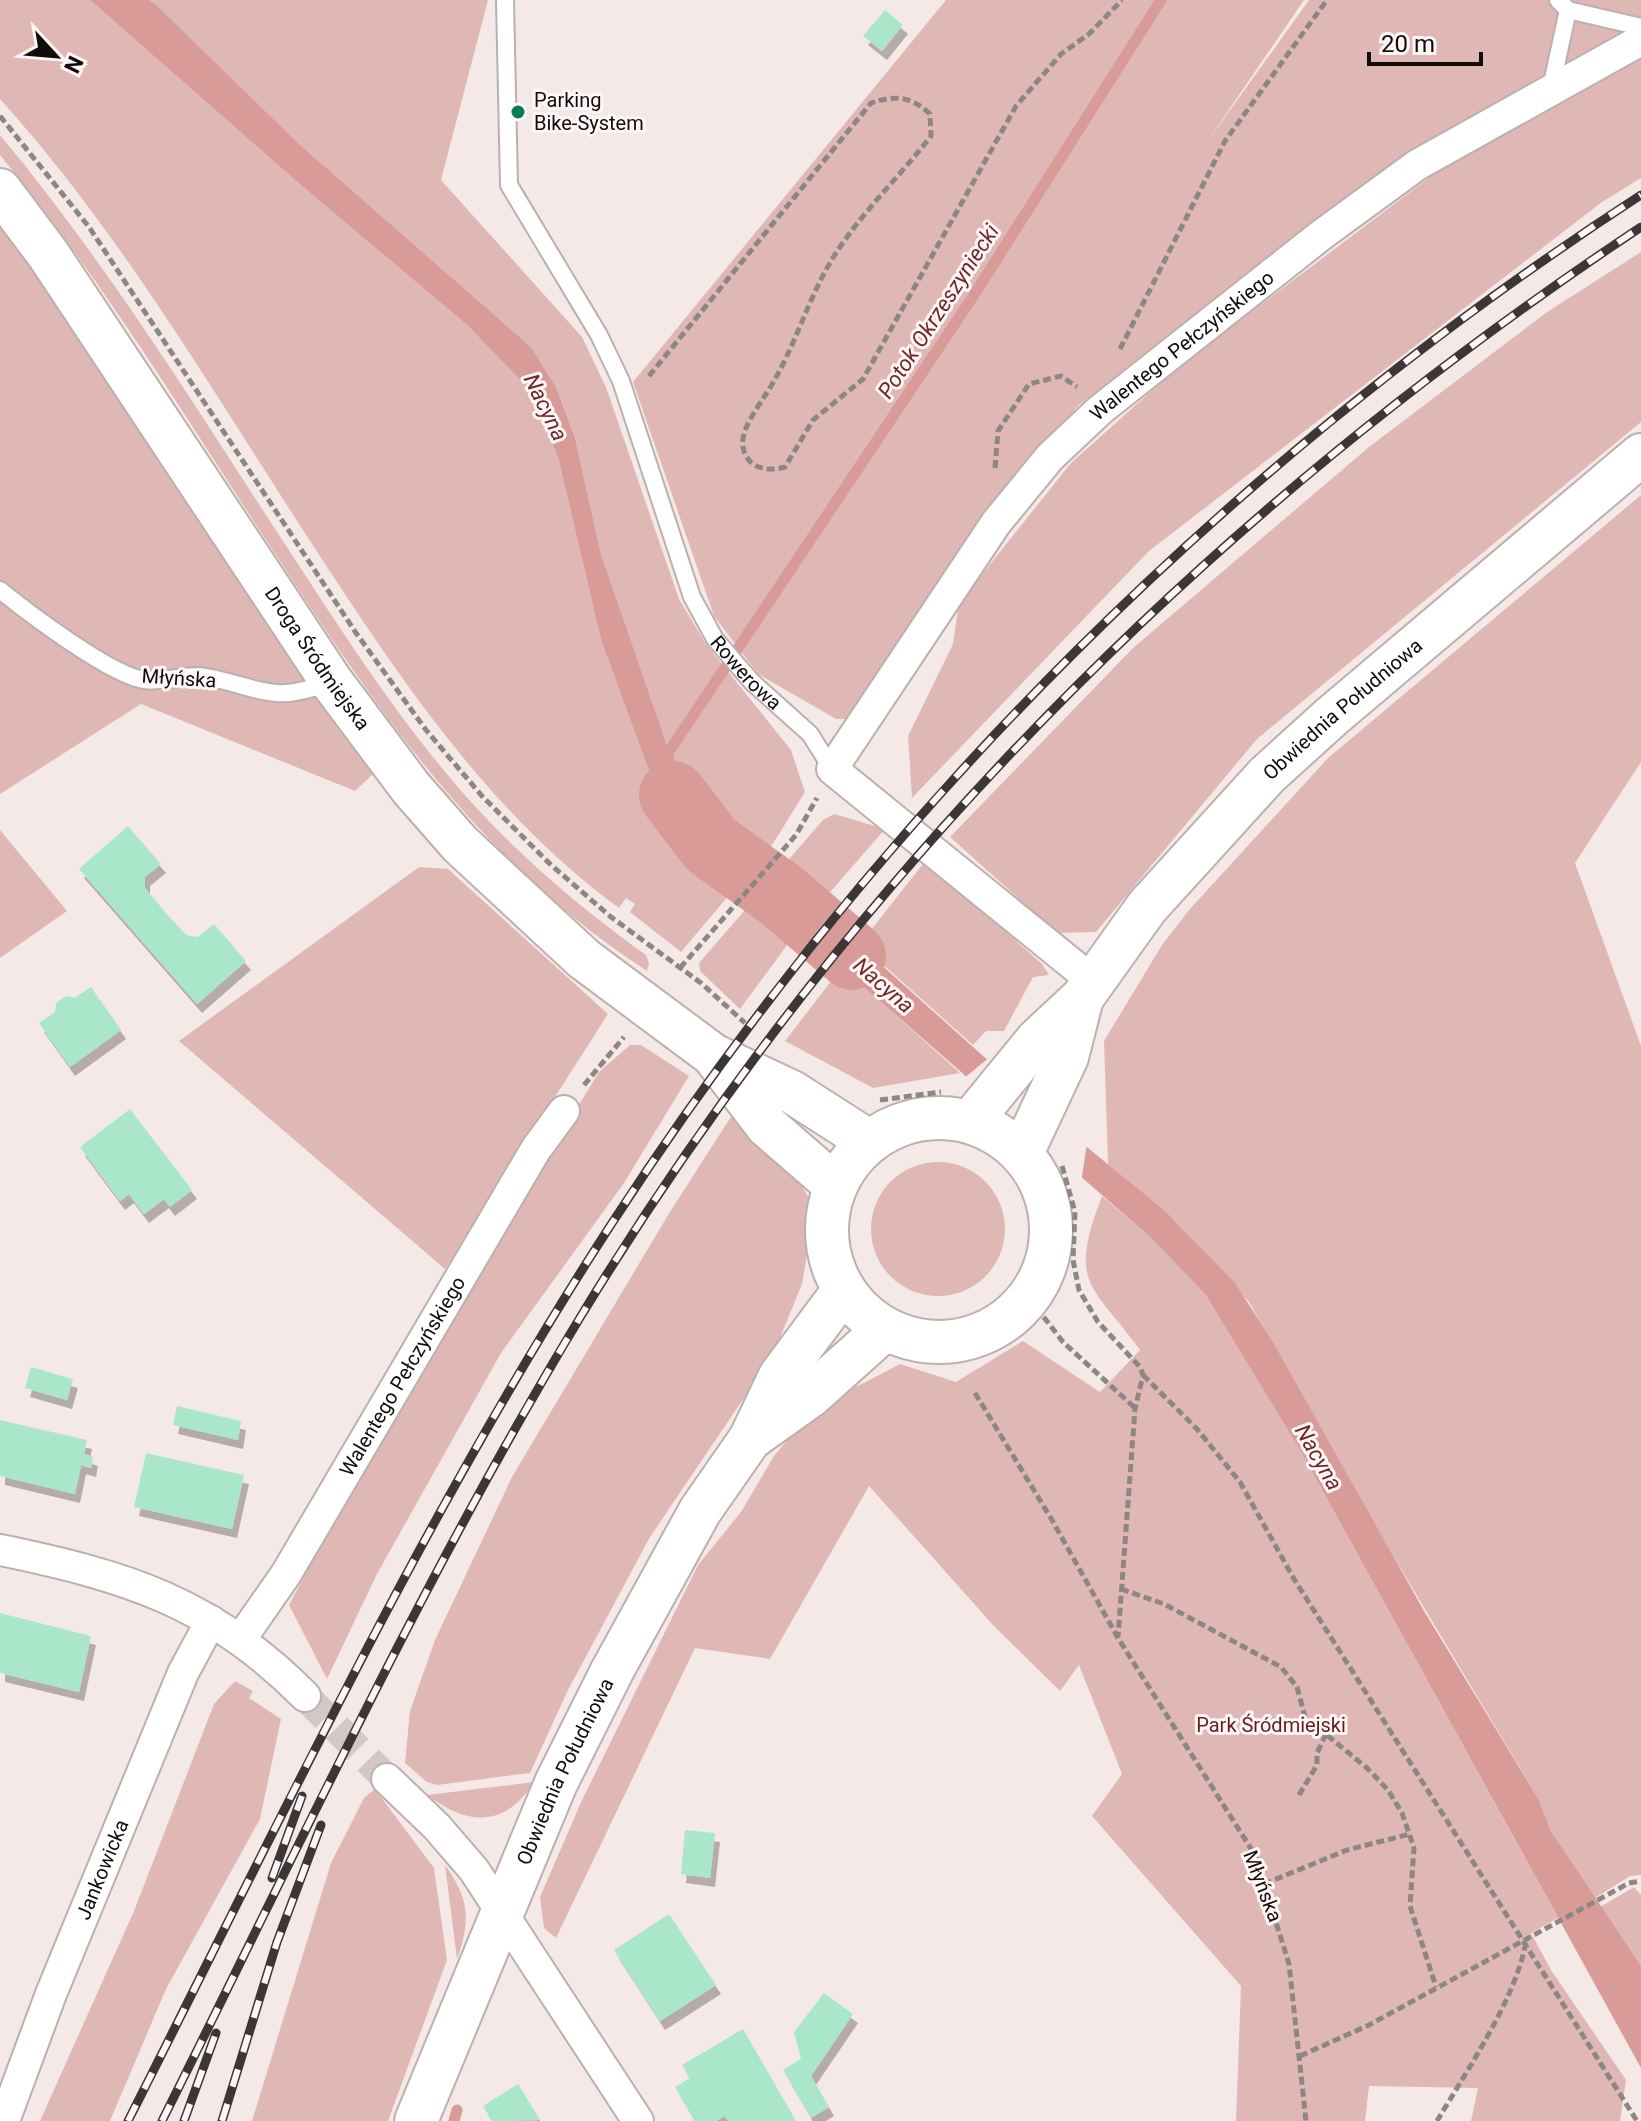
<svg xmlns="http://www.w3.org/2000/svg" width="1641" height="2121" font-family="Roboto,sans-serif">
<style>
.green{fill:#dfb8b6}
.water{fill:#d89b98}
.pier{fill:#f5e9e8}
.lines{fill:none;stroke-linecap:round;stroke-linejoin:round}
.stream{stroke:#d89b98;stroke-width:11}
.river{stroke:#d89b98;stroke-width:68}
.building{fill:#aae7ca;filter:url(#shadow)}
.minor-tunnel{stroke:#d3c8c7;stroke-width:30;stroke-dasharray:30 15;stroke-linecap:butt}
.service-casing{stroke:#bcb0af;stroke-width:20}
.minor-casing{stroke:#bcb0af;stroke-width:34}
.secondary-casing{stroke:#bcb0af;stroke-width:46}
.path{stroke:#8e8685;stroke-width:5;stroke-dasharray:8 4;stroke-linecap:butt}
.service{stroke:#fff;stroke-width:16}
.minor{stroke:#fff;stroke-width:30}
.secondary{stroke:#fff;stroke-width:42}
.rail-casing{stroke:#3c3636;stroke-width:9}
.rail{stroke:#fff7f7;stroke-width:6;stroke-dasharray:18;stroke-linecap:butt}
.poi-dot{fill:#0a7b57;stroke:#fff7f7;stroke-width:3}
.labels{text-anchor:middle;stroke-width:6;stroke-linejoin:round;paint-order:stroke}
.poi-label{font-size:20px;fill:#100c0c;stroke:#fff7f7;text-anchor:start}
.street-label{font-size:20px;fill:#100c0c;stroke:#fff7f7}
.park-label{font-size:20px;fill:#651d20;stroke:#fff7f7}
.water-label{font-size:22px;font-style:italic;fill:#712729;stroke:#fff7f7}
</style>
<defs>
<filter id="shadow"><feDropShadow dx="5" dy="9" stdDeviation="0" flood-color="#0004"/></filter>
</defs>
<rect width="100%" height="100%" fill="#f5e9e8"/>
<g class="green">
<path d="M0 0H90L296 181 467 325 529 389 558 457 601 640 656 790 687 841 725 877 744 853C711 826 678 795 673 750L668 751 601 554 575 438 556 387 531 347 298 143 149 0H488L441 180 582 337 606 387 679 599 706 644 791 750 805 792 774 842 681 952 630 912 635 904 626 898 619 908C498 820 410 694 329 570 224 411 128 241 0 99Z"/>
<path d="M946 0H1304L1205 145 1309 0H1641V24L1503 99 1444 137 1079 405 982 517 854 719H836L758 674 714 616 633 382Z"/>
<path d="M1641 58V178L1602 202 1149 551 912 798 908 736 953 644 959 603 1071 463 1177 368 1467 149Z"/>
<path d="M0 135C111 268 201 416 296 561 351 645 405 729 473 804 525 861 583 910 646 955L649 963 647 971C490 870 385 722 285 569 193 430 106 284 0 155Z"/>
<path d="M0 223C133 401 238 598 373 774L355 791 141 704 0 794Z"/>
<path d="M1641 252V422L1257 739 1096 932 1057 933 950 837 1133 648 1369 447 1547 312Z"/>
<path d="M1641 495V762L1575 863 1641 1046V1875L1630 1876 1595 1898 1551 1831 1539 1800 1346 1477 1249 1302 1176 1222 1108 1164 1104 1041 1162 945 1189 910 1328 758Z"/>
<path d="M834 814 885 829 818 906 790 883 771 906 799 929 740 1009 700 971 699 963 823 820Z"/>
<path d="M0 830 67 911 0 958Z"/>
<path d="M926 860 1042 964 1049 975 1033 977 1004 1031H986L973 1045 860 944Z"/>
<path d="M419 867 448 869 608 1014 445 1269 179 1041Z"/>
<path d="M842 967 960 1073 873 1088 785 1041Z"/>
<path d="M630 1045H641L689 1076 624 1183 501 1353 377 1574 327 1679 289 1605 398 1399 599 1072Z"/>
<path d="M734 1112 794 1173 815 1208 802 1284 773 1355 650 1537 568 1690 530 1773 437 1785 427 1782 405 1763 410 1711 435 1640 512 1477 668 1215Z"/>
<circle cx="938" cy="1229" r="67"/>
<path d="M1102 1196 1149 1236 1206 1295 1219 1314 1299 1448 1558 1918 1531 1933 1551 1970 1626 2080 1620 2121H1471L1478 2088 1369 2086 1365 2121H1236L1241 1986 1092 1816 1122 1774 1079 1665 1060 1691 993 1625 869 1486 770 1659 695 1648 556 1938 544 1928 540 1897 582 1800 698 1565 741 1512 774 1456 812 1411 834 1390 860 1385 900 1364 956 1382 1023 1341 1100 1392 1140 1350C1091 1283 1068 1285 1102 1196Z"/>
<path d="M235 1681 253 1691 249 1698 281 1719 260 1819 166 1989 110 2121H40L134 1911 214 1704Z"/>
<path d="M534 1782C505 1828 468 1826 427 1795Z"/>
<path d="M375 1789 434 1868 447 1960 388 2121H252L331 1863 364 1798Z"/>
<path d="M445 1865C469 1898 471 1921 457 1959Z"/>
<path d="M1634 1887 1641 1895V1966L1600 1907Z"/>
</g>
<g class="water">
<path d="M90 0H149L156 5 298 143 531 347 556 387 575 438 601 554 668 749 673 750C678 795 710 827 744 853L725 877 687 841 656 790 601 640 558 457 529 389 467 325 296 181Z"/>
<path d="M790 883 1060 1125 1165 1211 1235 1283 1274 1344 1424 1611 1539 1800 1551 1831 1641 1966V2068L1299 1448 1206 1295 1149 1236 771 906Z"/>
</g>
<g class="pier">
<path d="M820 903 862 940 840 970 796 932Z"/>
<path d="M991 1056 1087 1143 1081 1183 962 1080Z"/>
</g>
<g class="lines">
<g class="stream">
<path d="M664 759 974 295 1161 0"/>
<path d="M454 2121 457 2110"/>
</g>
<path class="river" d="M673 795 711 845 781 895 852 956"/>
</g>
<g class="building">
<path d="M885 10 903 25 882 51 863 36Z"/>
<path d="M128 826 161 864 145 877V888L166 913 186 935 198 937 214 924 246 961 197 1004 79 869Z"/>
<path d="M91 987 121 1030 70 1067 39 1023 55 1012 56 1003 66 996 74 998Z"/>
<path d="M130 1109 192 1190 170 1207 164 1199 144 1214 129 1194 120 1201 80 1147Z"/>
<path d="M31 1367 73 1379 67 1400 25 1388Z"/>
<path d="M177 1406 241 1421 238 1440 173 1425Z"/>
<path d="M0 1420 87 1440 84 1454 93 1457 91 1468 81 1465 75 1494 0 1476Z"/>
<path d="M146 1453 244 1475 232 1529 134 1507Z"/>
<path d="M0 1613 91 1636 79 1692 0 1673Z"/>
<path d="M685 1830 715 1833 710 1878 681 1874Z"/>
<path d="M669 1914 716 1985 660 2021 614 1950Z"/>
<path d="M824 1993 853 2014 811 2076 829 2107 811 2118 783 2070 801 2059 794 2032Z"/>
<path d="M743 2029 796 2121H728L725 2116 716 2121H695L675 2087 690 2078 682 2065Z"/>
<path d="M518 2084 540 2120 492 2121 483 2106Z"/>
</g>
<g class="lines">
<path class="minor-tunnel" d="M305 1696 387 1779"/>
<defs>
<g id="service">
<path id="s1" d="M505 0 509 185 599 335 621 381 692 597 715 639 752 682 810 734 832 769"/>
<path d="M1558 0 1568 10 1641 27"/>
<path d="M1551 88 1568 10"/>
<path d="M0 590C27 612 113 677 145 680 165 683 186 673 206 677 261 687 272 705 330 682"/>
</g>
<g id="minor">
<path id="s2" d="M1093 981 832 769 996 523 1050 457 1100 410 1320 236 1417 165 1641 40"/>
<path d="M0 1550C126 1576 212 1602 305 1696"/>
<path id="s3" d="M240 1640 286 1574 536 1149 564 1111"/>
<path d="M387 1779 437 1827 474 1870 638 2121"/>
<path id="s4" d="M4 2121 51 1994 183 1673 211 1621"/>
</g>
<g id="secondary">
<path id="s5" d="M0 190 48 254 331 681 411 788 460 844 584 959 713 1055 792 1092 870 1142"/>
<path d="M716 1059 767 1126 836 1186"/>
<circle cx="939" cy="1230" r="112"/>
<path id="s6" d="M970 1122 1037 1040 1082 998 1147 907 1267 775 1331 717 1641 455"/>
<path d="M1022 1153 1067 1057 1082 998"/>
<path d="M752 1435 780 1376 844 1290"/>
<path id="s7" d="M416 2121 556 1783 612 1671 700 1511 750 1439 809 1397 885 1329"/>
</g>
</defs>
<use href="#service" class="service-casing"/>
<use href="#minor" class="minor-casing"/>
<use href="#secondary" class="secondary-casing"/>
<g class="path">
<path d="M0 116 89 227 356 633 426 730 482 796 550 864 611 917 701 983 745 1023"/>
<path d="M1120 349 1225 141 1327 0"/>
<path d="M649 376 871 103C895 95 911 96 930 114L931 136C901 175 865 209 838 250 807 296 795 352 764 397 756 410 740 431 743 447 747 469 768 472 785 467L813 420 863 379 1016 106 1061 54 1089 34 1122 0"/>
<path d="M995 468 998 431 1029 384 1061 376 1077 387"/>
<path d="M680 968 796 835 817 798"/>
<path d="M584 1085 624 1037"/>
<path d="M880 1100 941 1092"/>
<path d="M1062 1166 1075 1212 1073 1260 1079 1290 1098 1322 1140 1367 1143 1375 1135 1409 1118 1637"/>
<path d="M1029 1298 1063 1342 1135 1408"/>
<path d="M1143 1375 1197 1429 1240 1482 1294 1579 1637 2121"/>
<path d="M975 1393 1052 1520 1118 1638 1255 1855 1289 1964 1306 2121"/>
<path d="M1121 1589 1164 1604 1281 1667 1297 1687 1305 1717 1367 1768 1388 1790 1402 1813 1414 1848 1410 1906 1436 1987"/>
<path d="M1299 1795 1317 1765V1753L1326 1734"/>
<path d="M1264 1884 1347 1850 1410 1834"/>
<path d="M1300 2056 1369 2025 1629 1883 1641 1881"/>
<path d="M1437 2121C1466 2072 1517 1997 1526 1941"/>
</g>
<use href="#service" class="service"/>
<use href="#minor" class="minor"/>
<use href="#secondary" class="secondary"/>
<defs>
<g id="rail">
<path d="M272 1878 302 1796"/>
<path d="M128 2121C282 1817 428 1506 614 1220 880 810 1231 461 1641 195"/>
<path d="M162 2121C297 1851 424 1575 581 1316 850 873 1210 513 1641 227"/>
<path d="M184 2121 216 2033"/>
<path d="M222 2121 277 1942 321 1825"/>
</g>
</defs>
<use href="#rail" class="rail-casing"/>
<use href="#rail" class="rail"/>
</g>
<circle class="poi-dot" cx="518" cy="112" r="8"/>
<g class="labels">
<g class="poi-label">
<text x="534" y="107">Parking<tspan x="534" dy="23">Bike-System</tspan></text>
</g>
<g class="street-label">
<text dy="7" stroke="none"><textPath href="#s2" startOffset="890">Walentego Pełczyńskiego</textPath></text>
<text dy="7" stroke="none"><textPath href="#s5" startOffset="566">Droga Śródmiejska</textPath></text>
<text dy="7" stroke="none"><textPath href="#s1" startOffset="732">Rowerowa</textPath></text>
<text transform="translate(179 678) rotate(4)" y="7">Młyńska</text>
<text dy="7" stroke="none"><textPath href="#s6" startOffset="558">Obwiednia Południowa</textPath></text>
<text dy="7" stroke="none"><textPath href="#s3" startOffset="310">Walentego Pełczyńskiego</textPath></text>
<text dy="7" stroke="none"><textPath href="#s7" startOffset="380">Obwiednia Południowa</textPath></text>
<text dy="7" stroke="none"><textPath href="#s4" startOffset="270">Jankowicka</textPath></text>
<text transform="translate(1263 1886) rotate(69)" y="7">Młyńska</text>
</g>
<g class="park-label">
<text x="1271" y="1732">Park Śródmiejski</text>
</g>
<g class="water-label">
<text transform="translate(938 311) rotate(-57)" y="8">Potok Okrzeszyniecki</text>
<text transform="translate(546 407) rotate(64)" y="8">Nacyna</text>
<text transform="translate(884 985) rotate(41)" y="8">Nacyna</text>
<text transform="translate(1319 1457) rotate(60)" y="8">Nacyna</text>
</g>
</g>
<g transform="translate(56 56) rotate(116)" stroke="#fff7f7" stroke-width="6" paint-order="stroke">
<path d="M0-6L14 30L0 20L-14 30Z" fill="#100c0c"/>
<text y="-12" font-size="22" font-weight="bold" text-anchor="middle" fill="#100c0c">N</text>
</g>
<path d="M1369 52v12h112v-12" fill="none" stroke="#100c0c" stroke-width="4"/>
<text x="1381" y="52" font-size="24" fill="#100c0c" stroke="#fff7f7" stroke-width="6" paint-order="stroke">20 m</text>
</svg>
